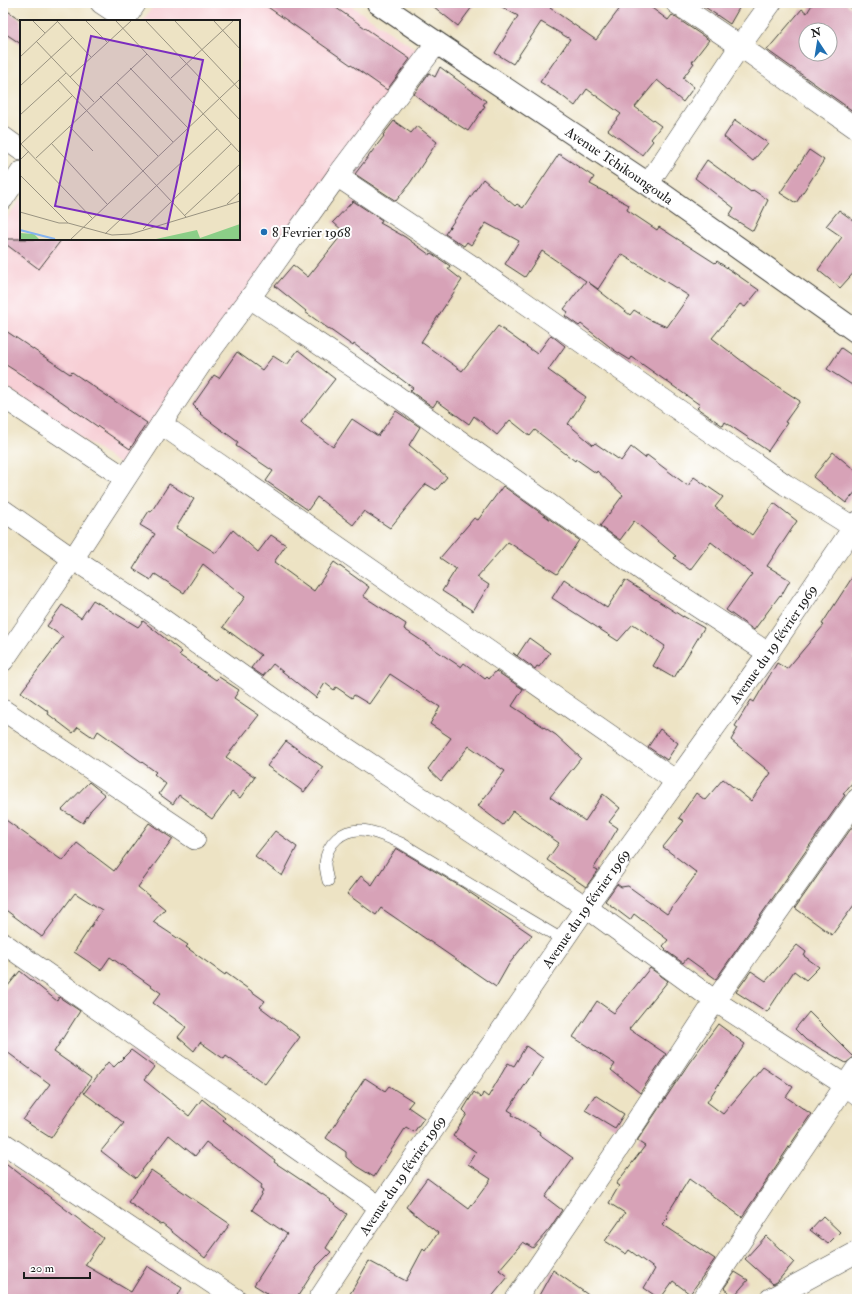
<svg xmlns="http://www.w3.org/2000/svg" width="860" height="1302" font-family="'IM FELL Double Pica',serif">
<style>
.built{fill:#f7cfd5}
.building{fill:#d7a2b7;fill-rule:evenodd}
.lines{fill:none;stroke-linecap:round;stroke-linejoin:round}
.service-casing{stroke:#3b3a35;stroke-width:12}
.minor-casing{stroke:#3b3a35;stroke-width:22}
.tertiary-casing{stroke:#3b3a35;stroke-width:24}
.service{stroke:#fff;stroke-width:11}
.minor{stroke:#fff;stroke-width:21}
.tertiary{stroke:#fff;stroke-width:22}
.poi-dot{fill:#1f6fb2;stroke:#fff;stroke-width:1.5}
.labels{text-anchor:middle;stroke-width:4;stroke-linejoin:round;paint-order:stroke}
.street-label{font-size:14px;fill:#1c1c1c;stroke:#fff}
.poi-label{font-size:14px;fill:#1c1c1c;stroke:#fff;text-anchor:start}
.inset-river{fill:none;stroke:#85b4f0;stroke-width:2}
.inset-road{fill:none;stroke:#999381;stroke-width:1}
.view{fill:#7b2cbf;fill-opacity:0.15;stroke:#7b2cbf;stroke-width:2}
.inset-edge{fill:none;stroke:#1c1c1c;stroke-width:2}
</style>
<rect width="100%" height="100%" fill="#fff"/>
<filter id="ink" filterUnits="userSpaceOnUse"><feTurbulence type="fractalNoise" baseFrequency=".025" numOctaves="2"/><feDisplacementMap in="SourceGraphic" scale="8" xChannelSelector="R" yChannelSelector="G"/><feConvolveMatrix kernelMatrix="1 2 1 2 8 2 1 2 1" color-interpolation-filters="sRGB"/></filter>
<filter id="wash" filterUnits="userSpaceOnUse"><feTurbulence type="fractalNoise" baseFrequency=".012" numOctaves="4" result="noise"/><feDisplacementMap in="SourceGraphic" scale="16" xChannelSelector="R" yChannelSelector="G"/><feGaussianBlur stdDeviation="0.9" result="paint"/><feColorMatrix in="noise" values="0 0 0 0 0 0 0 0 0 0 0 0 0 0 0 0 0 1.4 0 .05"/><feComposite in="paint" operator="in"/></filter>
<g filter="url(#wash)">
<rect width="100%" height="100%" fill="#ede3c4"/>
<path class="built" d="M155 3H347L419 51 121 465 3 385V224L21 198V239H239V21H143Z"/>
<g id="blocks">
<g class="building">
<path d="M262 3H329L410 59 387 90Z"/>
<path d="M429 3H475L458 26Z"/>
<path d="M495 3H554L550 8 596 40 624 3H645L668 20 672 15 709 40 692 62 694 63 683 78 694 87 683 102 657 80 635 107 661 126 651 139 653 141 642 155 608 130 621 114 587 89 575 106 561 95 540 82 570 39 541 22 513 64 495 53 518 16Z"/>
<path d="M699 3H742L730 24Z"/>
<path d="M813 3H845L857 12V114L767 50 802 9 807 13ZM806 30H830V54H806Z"/>
<path d="M3 8 21 20V44L3 32Z"/>
<path d="M440 67 486 101 483 105 485 106 468 131 433 109 414 94 429 73 435 77Z"/>
<path d="M735 120 768 143 753 161 724 137Z"/>
<path d="M394 121 411 133 417 126 437 142 410 183 396 201 355 174 384 136 383 135Z"/>
<path d="M809 150 824 160 796 203 780 193Z"/>
<path d="M559 154 594 177 590 184 629 205 627 210 657 230 659 227 715 263 717 261 759 290 745 307 740 304 712 338 760 375 800 401 785 422 787 423 768 451 725 422 723 426 697 408 700 405 632 357 630 360 614 350 581 324 579 326 565 316 568 312 564 309 586 281 542 251 525 277 505 264 519 241 486 223 471 245 467 242 464 246 445 234 483 179 515 206 517 204 523 208ZM621 254 689 296 667 327 648 319 634 310 630 315 588 282 598 289Z"/>
<path d="M707 160 751 192 753 190 768 200 753 231 729 216 734 208 695 178Z"/>
<path d="M353 201 382 220 380 223 405 237 430 255 431 253 450 266 448 269 462 280 421 342 462 371 498 326 537 354 551 335 565 346 548 370 586 397 568 424 593 445 595 443 621 461 631 447 645 458 647 455 688 486 694 477 723 497 715 507 752 535 774 503 797 521 767 566 790 580 781 596 780 595 754 630 726 610 752 574 711 542 690 570 674 558 676 556 634 521 620 540 600 526 623 495 597 471 596 473 576 459 575 461 535 430 530 436 510 420 497 435 474 416 469 424 437 401 433 407 410 391 413 388 354 344 353 346 305 312 306 311 275 286 293 265 308 277 344 232 333 222Z"/>
<path d="M839 210 854 221 857 218V269L840 288 818 270 842 237 826 226Z"/>
<path d="M3 239H62L39 269 3 242Z"/>
<path d="M3 329 70 374 72 372 147 423 130 449 42 388 3 363Z"/>
<path d="M841 348 857 359V388L827 369Z"/>
<path d="M298 350 335 379 301 422 303 425 333 447 352 419 378 436 396 411 420 427 409 445 447 477 436 490 426 484 390 528 364 511 353 525 317 497 308 510 266 481 273 471 236 446 238 442 200 414 201 413 193 405 214 375 219 378 237 352 262 370 273 356 287 365Z"/>
<path d="M833 452 857 472V490L846 503 813 477Z"/>
<path d="M169 484 194 499 176 528 216 553 233 530 258 552 271 535 286 545 274 562 314 591 334 562 369 587 363 596 406 624 404 629 461 667 464 663 485 679 487 677 489 679 496 671 523 689 512 706 556 735 581 758 550 797 585 821 603 794 620 808 609 822 618 828 594 868 598 870 586 887 547 860 559 843 513 811 503 825 478 806 505 771 469 746 441 781 428 769 451 738 430 724 440 707 390 674 369 704 354 695 352 698 336 687 334 690 325 683 316 698 273 664 263 676 251 668 261 655 223 627 245 597 203 564 184 593 155 574 151 580 133 569 155 534 140 525 149 511 151 512Z"/>
<path d="M503 486 579 540 557 574 508 542 477 577 489 585 473 611 442 591 456 569 440 558 474 518 478 520Z"/>
<path d="M857 570V652L853 658 857 660V777L843 794 845 795 716 979 687 958 683 963 665 950 666 949 663 946 668 940 634 914 630 920 605 901 617 884 621 887 628 886 667 914 697 873 663 847 684 821 679 818 696 793 705 800 723 779 751 801 771 773 731 740 738 728 735 726 751 700 754 702 777 663 787 669 824 625 822 624Z"/>
<path d="M564 579 607 608 625 580 683 617V616L704 628 674 678 653 666 665 646 633 624 618 641 552 598Z"/>
<path d="M93 600 138 627 143 621 182 652 179 655 216 680 219 677 239 690 234 698 259 715 226 757 255 777 240 798 232 792 212 819 179 795 173 804 159 794 166 784 154 774 156 772 98 731 94 738 78 727 73 733 48 714 49 712 21 692 63 637 47 626 62 605 81 618Z"/>
<path d="M529 638 550 653 539 667 537 666 535 669 513 653 517 656Z"/>
<path d="M660 729 678 743 667 760 648 747Z"/>
<path d="M286 741 323 767 304 792 267 766Z"/>
<path d="M89 782 105 795 91 810 83 823 62 810Z"/>
<path d="M3 818 63 861 77 843 114 871 149 823 173 839 138 887 165 909 153 922 188 945 186 947 225 975 226 973 265 1001 260 1007 300 1037 265 1084 226 1056 224 1059 200 1042 194 1051 178 1037 186 1027 153 1003 161 993 110 957 101 970 74 952 102 910 75 893 42 937 3 908Z"/>
<path d="M857 820V901L832 935 795 908Z"/>
<path d="M275 831 297 847 282 876 255 856Z"/>
<path d="M396 848 463 888 532 935 509 964 496 987 381 908 376 915 347 894 361 876 372 885Z"/>
<path d="M797 945 806 952 804 956 819 967 806 980 794 971 767 1012 736 992 751 971 766 981Z"/>
<path d="M650 968 668 981 629 1029 666 1054 640 1093 611 1070 615 1064 573 1037 597 1001 614 1013Z"/>
<path d="M20 971 57 1001 59 997 80 1011 54 1052 91 1078 51 1138 23 1120 50 1084 3 1049V992Z"/>
<path d="M809 1012 854 1057 846 1063 806 1040 795 1029Z"/>
<path d="M718 1024 745 1044 707 1102 723 1114 763 1067 793 1087 786 1097 811 1114 742 1217 689 1179 666 1216 668 1218 662 1224 715 1259 690 1294 673 1281 660 1299 644 1288 655 1269 629 1250 626 1254 605 1241 625 1213 609 1203 619 1186 616 1184 645 1146 637 1141 689 1063Z"/>
<path d="M526 1046 543 1058 508 1110 513 1113 512 1115 540 1132 539 1134 573 1158 545 1197 562 1210 550 1228 533 1248 523 1242 499 1270 508 1277 490 1299H347L369 1261 406 1281 423 1249 425 1251 438 1233 406 1207 427 1178 469 1209 491 1179 468 1164 476 1152 453 1136 467 1114 463 1110 474 1092 481 1098 483 1093 488 1097 508 1063 514 1066Z"/>
<path d="M131 1050 154 1067 144 1080 189 1116 202 1099 225 1118 223 1120 275 1160 274 1162 331 1200 330 1201 347 1214 326 1248 331 1252 317 1266 296 1299H277L254 1285 287 1234 252 1210 263 1191 260 1189 262 1185 206 1142 195 1156 169 1135 136 1178 101 1151 124 1123 84 1093 108 1062 114 1067Z"/>
<path d="M365 1078 385 1091 389 1086 413 1101 408 1107 424 1118 414 1132 406 1127 374 1177 356 1166 346 1157V1152L326 1138Z"/>
<path d="M595 1095 624 1114 615 1128 585 1110Z"/>
<path d="M3 1161 103 1238 85 1265 131 1292 147 1266 182 1288 176 1299H3Z"/>
<path d="M151 1170 230 1224 205 1258 162 1224 161 1225 128 1202Z"/>
<path d="M823 1216 840 1232 828 1244 810 1230Z"/>
<path d="M766 1236 794 1262 777 1282 773 1284 745 1259Z"/>
<path d="M553 1270 594 1299H537Z"/>
<path d="M735 1272 748 1280 734 1296 724 1288Z"/>
</g>
</g>
</g>
<g filter="url(#ink)">
<use href="#blocks" fill-opacity="0" stroke="#3b3a35" stroke-width="1"/>
<g class="lines">
<defs>
<path id="service" d="M328 881C327 876 325 869 325 863 327 843 342 829 362 830 376 831 389 838 401 843L563 940"/>
<g id="minor">
<path d="M101 3 125 19"/>
<path d="M676 3 740 46 857 129"/>
<path d="M124 21 136 3"/>
<path d="M3 137 21 150"/>
<path d="M337 176 481 272 786 485 853 527"/>
<path d="M648 184 740 46 771 3"/>
<path d="M3 199 21 172"/>
<path d="M250 298 398 397 646 573 768 653"/>
<path d="M3 397 125 478"/>
<path d="M161 424 676 781"/>
<path d="M3 510 73 559 137 601 304 720 586 907 715 1001 845 1085 857 1094"/>
<path d="M3 661 73 559 161 424 203 361 250 298 337 176 437 43"/>
<path d="M3 710 195 839"/>
<path d="M3 943 380 1207"/>
<path d="M3 1143 236 1299"/>
<path id="s1" d="M319 1299 380 1207 586 907 768 653 857 522"/>
<path d="M516 1299 624 1140 715 1001 857 799"/>
<path d="M703 1299 773 1192 857 1068"/>
<path d="M770 1299 857 1252"/>
</g>
<g id="tertiary">
<path id="s2" d="M378 3 437 43 648 184 857 332"/>
</g>
</defs>
<use href="#service" class="service-casing"/>
<use href="#minor" class="minor-casing"/>
<use href="#tertiary" class="tertiary-casing"/>
<use href="#service" class="service"/>
<use href="#minor" class="minor"/>
<use href="#tertiary" class="tertiary"/>
</g>
</g>
<circle class="poi-dot" cx="264" cy="232" r="4"/>
<g class="labels">
<g class="street-label">
<text dy="5" stroke="none"><textPath href="#s2" startOffset="291">Avenue Tchikoungoula</textPath></text>
<text dy="5" stroke="none"><textPath href="#s1" startOffset="797">Avenue du 19 février 1969</textPath></text>
<text dy="5" stroke="none"><textPath href="#s1" startOffset="473">Avenue du 19 février 1969</textPath></text>
<text dy="5" stroke="none"><textPath href="#s1" startOffset="149">Avenue du 19 février 1969</textPath></text>
</g>
<g class="poi-label">
<text x="272" y="237">8 Fevrier 1968</text>
</g>
</g>
<g transform="translate(20 20)">
<rect width="220" height="220" fill="#ede3c4"/>
<path d="M220 204V219H136L177 210 180 218ZM0 213 14 214 19 219H0Z" fill="#8bce87"/>
<path class="inset-river" d="M0 210 35 219"/>
<path class="inset-road" d="M13 1 25 13M37 1 71 37M66 1 87 22M96 1 220 133M126 1 220 100M155 1 220 70M194 1 220 29M16 21 74 82M0 37 38 1M110 48 168 108M50 57 111 1M151 58 213 1M38 60 166 197M96 62 153 122M0 66 52 18M80 76 138 136M0 95 46 53M49 106 73 131M0 123 72 198M31 123 87 184M1 124 52 76M16 138 127 34M0 140 9 131M0 155 48 203 92 215 111 214 220 181M207 184 220 172M0 192 39 203H48M164 196 220 144M123 209 211 124M85 214 197 109M51 219 220 59"/>
<path class="view" d="M71 16 183 40 147 209 35 186Z"/>
<rect width="220" height="220" class="inset-edge"/>
</g>
<rect width="860" height="1302" fill="none" stroke="#fff" stroke-width="16"/>
<g transform="translate(818 42) rotate(348)"><circle r="19" fill="#ffffff" stroke="#a4a4a4"/>
<path d="M0-3L7 15L0 10L-7 15Z" fill="#1f6fb2"/>
<text y="-6" font-size="11" font-weight="bold" text-anchor="middle" fill="#1c1c1c">N</text>
</g>
<path d="M24 1272v6h66v-6" fill="none" stroke="#1c1c1c" stroke-width="2"/>
<text x="30" y="1272" font-size="12" fill="#1c1c1c" stroke="#ffffff" stroke-width="3" paint-order="stroke">20 m</text>
</svg>
